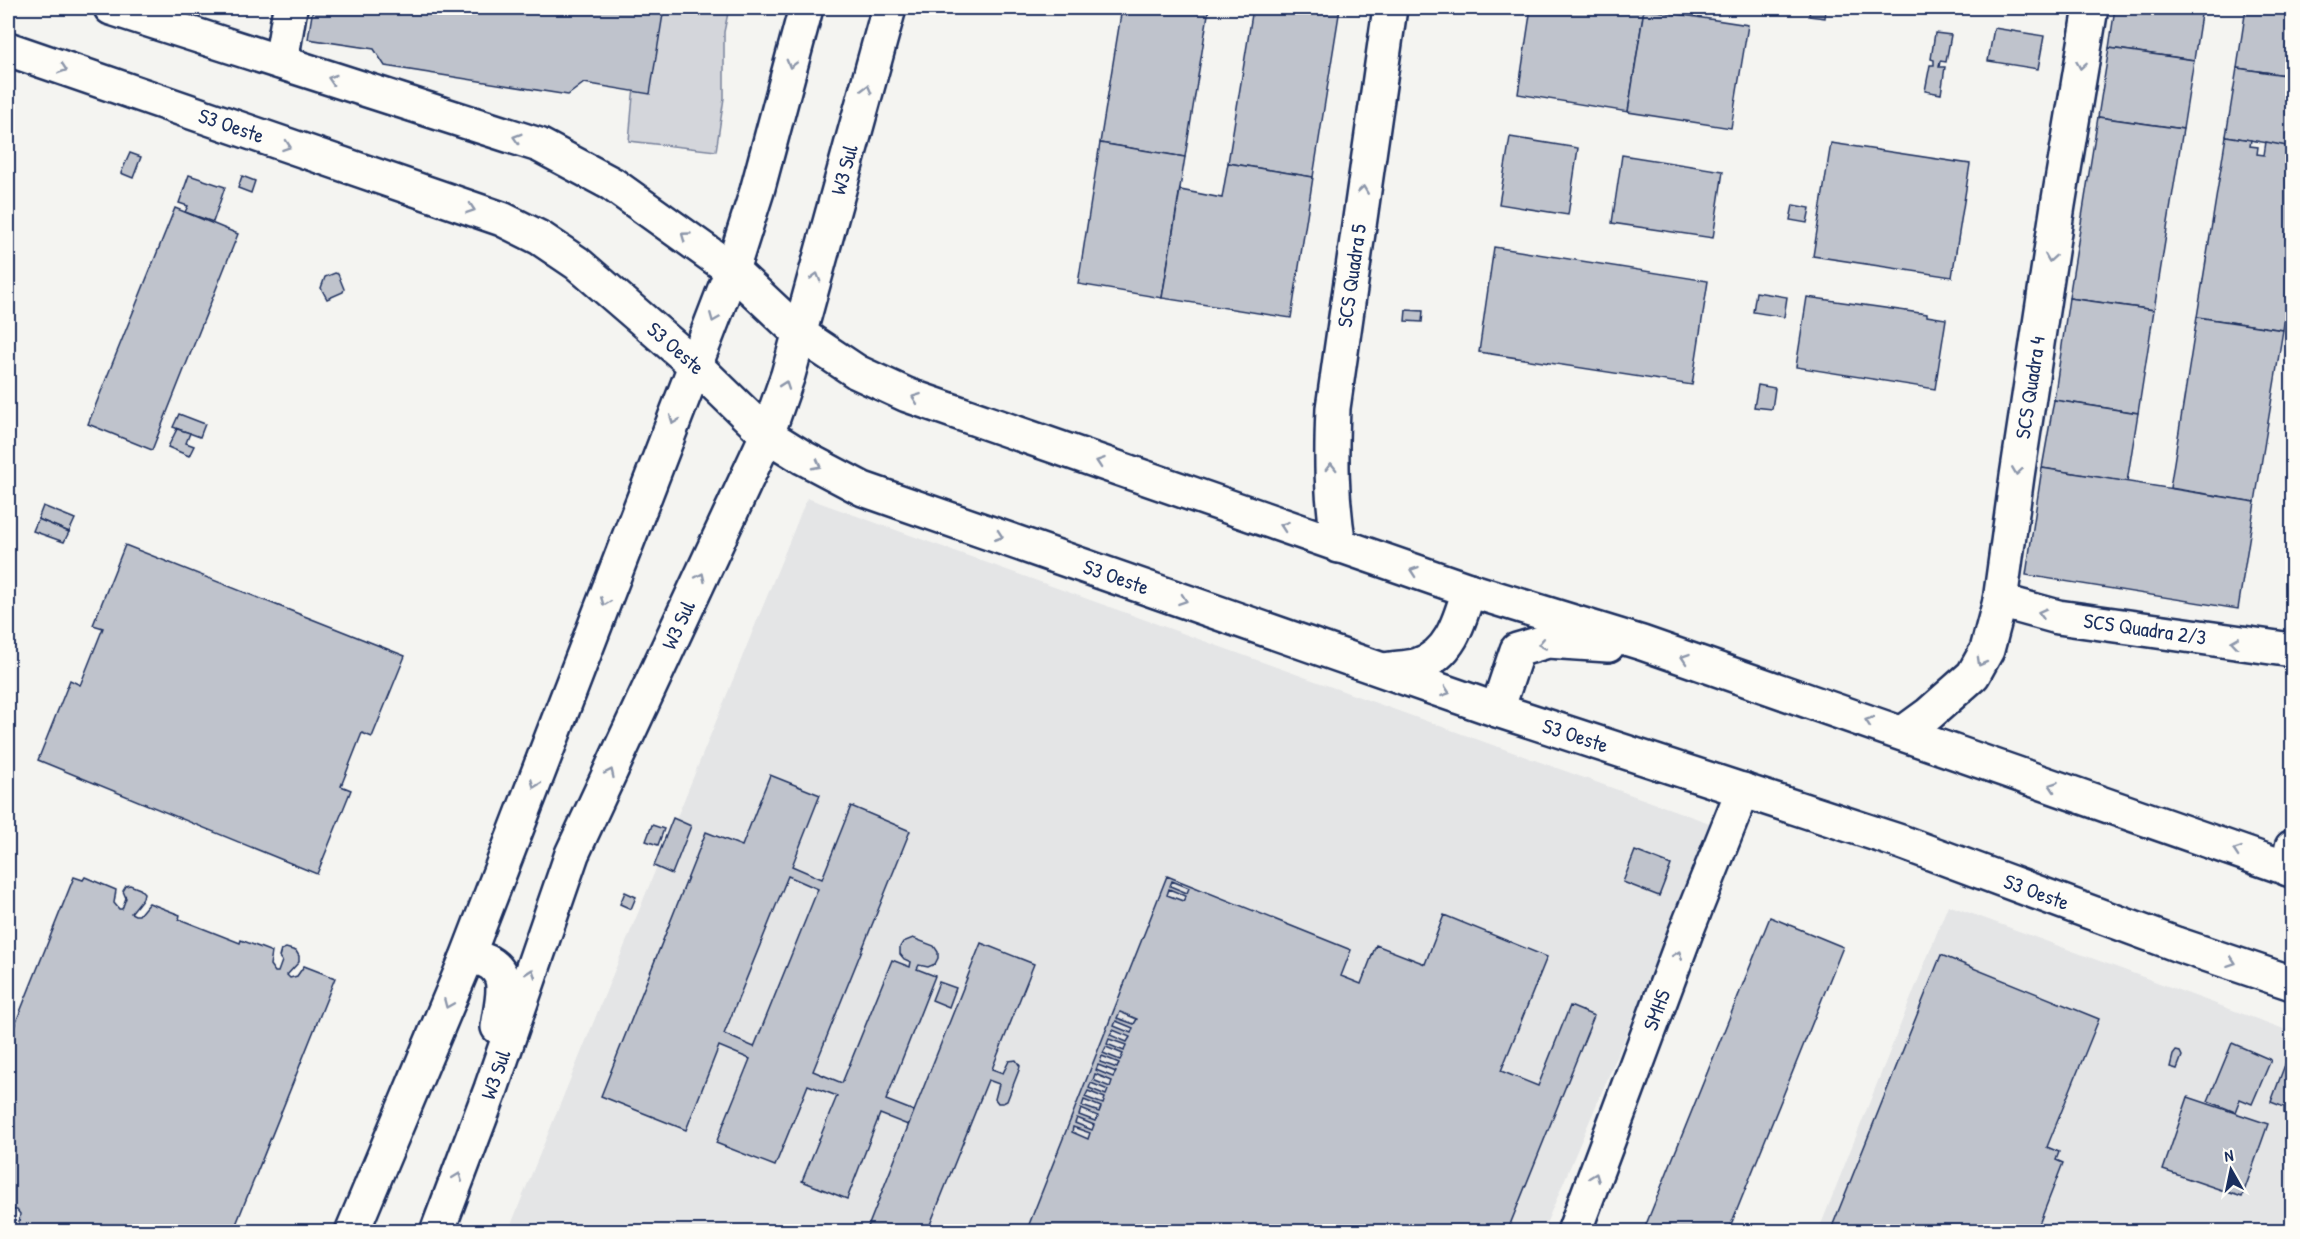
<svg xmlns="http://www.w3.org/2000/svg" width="2300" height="1239" font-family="'Patrick Hand',sans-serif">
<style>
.built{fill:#e4e5e6}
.green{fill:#d4d6db;stroke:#78829c;stroke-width:1.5}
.building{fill:#bfc3cc;stroke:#1b2f5e;stroke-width:1.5;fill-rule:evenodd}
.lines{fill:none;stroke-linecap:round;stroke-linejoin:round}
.tertiary-casing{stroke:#1b2f5e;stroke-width:38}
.secondary-casing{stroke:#1b2f5e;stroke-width:38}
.primary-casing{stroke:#1b2f5e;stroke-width:38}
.tertiary{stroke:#fdfcf7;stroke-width:33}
.secondary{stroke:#fdfcf7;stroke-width:33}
.primary{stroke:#fdfcf7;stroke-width:33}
.oneway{stroke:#8c96aa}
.labels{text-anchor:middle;stroke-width:5;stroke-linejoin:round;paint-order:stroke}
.street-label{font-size:21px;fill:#1b2f5e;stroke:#fdfcf7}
</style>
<rect width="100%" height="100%" fill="#f4f4f1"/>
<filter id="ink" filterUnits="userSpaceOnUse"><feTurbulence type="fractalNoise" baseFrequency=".0167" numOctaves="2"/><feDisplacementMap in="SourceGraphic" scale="12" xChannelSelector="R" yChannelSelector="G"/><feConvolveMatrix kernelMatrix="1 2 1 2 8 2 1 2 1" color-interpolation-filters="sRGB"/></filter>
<g filter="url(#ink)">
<g class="built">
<path d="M807 498 1715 825 1543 1231 508 1232Z"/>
<path d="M1948 905 2292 1032V1231L1818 1232Z"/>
</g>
<path class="green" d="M647 8H729L724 32V98L716 151 629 141 633 96Z"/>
<g class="building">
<path d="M313 8H664L650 94 584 83 568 95 385 66 374 49 308 39Z"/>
<path d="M1122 8H1209L1185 157 1100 143Z"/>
<path d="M1253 8H1340L1313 177 1228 163Z"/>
<path d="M1531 8 1644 9 1628 112 1518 94Z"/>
<path d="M1810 8H1826L1825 18 1809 16Z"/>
<path d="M2115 8H2202L2194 60 2109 48Z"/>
<path d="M2246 8H2292V76L2237 68Z"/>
<path d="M1644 9 1748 25 1731 128 1628 112Z"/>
<path d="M1994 28 2044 36 2038 69 1988 61Z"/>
<path d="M1935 33 1951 35 1946 62 1940 61 1939 67H1945L1941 94 1925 91 1930 65H1934V60L1931 59Z"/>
<path d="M2109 48 2194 60 2183 129 2098 117Z"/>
<path d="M2237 68 2292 76V147L2226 136Z"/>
<path d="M2098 117 2183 129 2154 310 2069 298Z"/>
<path d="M2226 136 2251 140 2250 146 2258 147 2257 154 2264 155 2266 142 2292 147V267L2283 330 2197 317Z"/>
<path d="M1510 137 1578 148 1568 215 1499 204Z"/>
<path d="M1100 143 1185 157 1162 298 1078 284Z"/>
<path d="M1831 143 1970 164 1952 277 1813 256Z"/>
<path d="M130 153 141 157 133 178 121 173Z"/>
<path d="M1622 155 1723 171 1713 238 1612 223Z"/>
<path d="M1228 163 1313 177 1291 318 1162 298 1180 190 1222 198Z"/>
<path d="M189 175 225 187 213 222 185 212 188 206 179 203Z"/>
<path d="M242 176 255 181 251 193 238 188Z"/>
<path d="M1793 205 1810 208 1807 223 1790 220Z"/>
<path d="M175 208 238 234 152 450 88 424Z"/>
<path d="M1494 247 1708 281 1692 385 1479 352Z"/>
<path d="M335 273 338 274 344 289 343 292 327 299 321 288 325 277Z"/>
<path d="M1756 292 1787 297 1784 317 1753 312Z"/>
<path d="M1807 297 1927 314V316L1946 319 1935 389 1796 367Z"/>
<path d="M2069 298 2154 310 2138 413 2054 400Z"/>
<path d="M1406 310 1423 311 1422 322 1405 321Z"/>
<path d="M2197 317 2283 330 2255 502 2170 488Z"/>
<path d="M1758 385 1775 388 1772 409 1754 407Z"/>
<path d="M2054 400 2138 413 2127 482 2042 468Z"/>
<path d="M179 414 205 424 200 437 173 427Z"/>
<path d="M177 429 190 433 186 443 194 446 189 456 168 447Z"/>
<path d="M2042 468 2255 502 2238 609 2026 575Z"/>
<path d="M43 506 75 519 69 532 38 519Z"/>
<path d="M38 519 69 532 64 542 33 531Z"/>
<path d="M125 545 405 656 372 737 362 733 341 786 351 790 317 874 38 760 70 680 80 685 81 683 103 628 93 625Z"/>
<path d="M770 775 820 795 792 866 822 879 851 806 910 831 813 1071 842 1083 892 960 910 967 911 962 904 959 900 954V947L903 942 913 938 934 946 938 952V958L935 964 928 967 919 965 917 969 935 976 886 1100 914 1111 908 1125 880 1114 847 1199 802 1181 837 1096 808 1085 775 1166 716 1143 750 1059 719 1046 686 1130 601 1096 706 832 742 846ZM788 876 818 889 754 1047 724 1034Z"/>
<path d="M673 818 691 826 672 874 654 866Z"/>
<path d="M652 825 664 829 658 845 646 841Z"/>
<path d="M1635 851 1671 865 1659 896 1623 882Z"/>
<path d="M1167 876 1351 950 1341 976 1361 984 1376 945 1425 964 1444 915 1547 957 1501 1071 1538 1086 1570 1006 1594 1016 1507 1232H1026ZM1172 881 1189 888 1187 893 1170 886ZM1169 889 1186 896 1183 901 1167 895ZM1120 1012 1137 1019 1134 1024 1117 1018ZM1116 1021 1133 1028 1131 1033 1114 1026ZM1113 1030 1130 1037 1127 1042 1110 1035ZM1109 1039 1126 1045 1124 1051 1107 1044ZM1106 1047 1123 1054 1120 1060 1103 1053ZM1102 1056 1119 1063 1117 1068 1100 1062ZM1098 1065 1116 1072 1113 1077 1096 1070ZM1095 1074 1112 1081 1110 1087 1093 1080ZM1091 1083 1108 1090 1106 1095 1089 1088ZM1088 1091 1105 1098 1103 1104 1085 1097ZM1084 1100 1101 1107 1099 1112 1082 1106ZM1081 1109 1098 1116 1095 1121 1079 1115ZM1077 1118 1094 1125 1092 1130 1075 1123ZM1073 1127 1090 1133 1088 1139 1072 1132Z"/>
<path d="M74 877 83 880 85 877 116 890 114 903 119 909H122L126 898 123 891 126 886 130 885 140 889 144 893 143 898 131 913 135 915H139L149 903 180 915 179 919 240 943 241 940 272 952 270 965 275 972H278L282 961 279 957 281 950 286 948 296 951 299 956V962L287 975 290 978 297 976 304 966 335 978 233 1232H25L18 1229 20 1214 17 1210H12L10 1230 8 1232V1042Z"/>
<path d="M625 892 636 897 631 909 620 904Z"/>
<path d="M1770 917 1843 947 1728 1232H1643Z"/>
<path d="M981 943 1034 964 992 1069 1003 1073 1009 1061 1016 1060 1020 1066 1019 1070 1007 1101 1003 1103H998L995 1099 999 1084 988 1080 927 1232H866Z"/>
<path d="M1941 955 2099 1019 2047 1147 2059 1152 2056 1160 2063 1163 2036 1232H1830Z"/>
<path d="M939 982 956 988 949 1007 932 1000Z"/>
<path d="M2232 1043 2271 1060 2252 1104 2240 1099 2235 1112 2208 1101Z"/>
<path d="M2176 1051 2180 1052 2182 1056 2177 1069 2170 1067 2173 1055Z"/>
<path d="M2286 1062 2292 1065V1117L2284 1113V1107L2271 1102Z"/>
<path d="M2188 1097 2268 1124 2242 1197 2163 1170Z"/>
</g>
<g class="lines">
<defs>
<g id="tertiary">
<path d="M281 62 290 8"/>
<path id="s1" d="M1339 546C1331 496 1331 458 1333 408L1390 8"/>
<path id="s2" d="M2000 601 2058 617 2292 650"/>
<path id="s3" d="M1903 733 1929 714 1973 675 1987 650 2000 601 2017 476 2058 205 2091 8"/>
<path d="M2288 869 2292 847"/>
<path id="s4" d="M1574 1232 1686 932 1743 790"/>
</g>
<g id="secondary">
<path d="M111 8 539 145 612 184 732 270 800 334 857 372 907 395 1469 590 1642 643 2292 870"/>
<path id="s5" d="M8 49 502 219 540 238 577 263 695 365 767 435 804 458 863 489 1497 710 1901 842 2176 944 2292 983"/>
<path d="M1385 670C1396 668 1408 668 1418 665 1451 655 1460 619 1469 590"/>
<path d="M1497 710 1517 650 1548 641 1608 645"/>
</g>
<g id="primary">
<path d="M466 960C485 955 503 967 503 988 503 1001 500 1014 498 1027"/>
<path d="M352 1232 466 960 732 270 757 191 806 8"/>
<path id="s6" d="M437 1232 491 1089 572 854 767 435 788 375 889 8"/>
</g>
</defs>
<use href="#tertiary" class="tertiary-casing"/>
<use href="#secondary" class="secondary-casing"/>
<use href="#primary" class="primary-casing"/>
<use href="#tertiary" class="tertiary"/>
<use href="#secondary" class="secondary"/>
<use href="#primary" class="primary"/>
</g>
<defs><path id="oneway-chevron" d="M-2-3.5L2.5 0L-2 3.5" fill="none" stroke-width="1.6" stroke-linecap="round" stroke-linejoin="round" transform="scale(1.5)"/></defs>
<g class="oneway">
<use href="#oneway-chevron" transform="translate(791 64) rotate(105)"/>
<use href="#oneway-chevron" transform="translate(2081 65) rotate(99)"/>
<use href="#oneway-chevron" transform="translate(63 69) rotate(19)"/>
<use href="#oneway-chevron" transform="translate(332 79) rotate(-162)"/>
<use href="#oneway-chevron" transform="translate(867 89) rotate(-75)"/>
<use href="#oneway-chevron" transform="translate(517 138) rotate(-163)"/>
<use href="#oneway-chevron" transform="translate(287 146) rotate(19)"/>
<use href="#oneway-chevron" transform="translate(1363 190) rotate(-82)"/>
<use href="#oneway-chevron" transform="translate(471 209) rotate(19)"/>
<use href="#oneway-chevron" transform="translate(685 236) rotate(-144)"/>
<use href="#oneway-chevron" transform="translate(2050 258) rotate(99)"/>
<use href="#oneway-chevron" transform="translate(816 277) rotate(-74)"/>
<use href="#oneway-chevron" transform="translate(714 318) rotate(112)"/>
<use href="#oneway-chevron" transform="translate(785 385) rotate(-71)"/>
<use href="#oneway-chevron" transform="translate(916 398) rotate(-160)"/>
<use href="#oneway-chevron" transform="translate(674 420) rotate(111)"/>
<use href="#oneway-chevron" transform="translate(1100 462) rotate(-161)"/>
<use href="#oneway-chevron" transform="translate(817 465) rotate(28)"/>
<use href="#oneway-chevron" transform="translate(1331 467) rotate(-90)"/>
<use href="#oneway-chevron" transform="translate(2017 471) rotate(98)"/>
<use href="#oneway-chevron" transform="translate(1284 526) rotate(-161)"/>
<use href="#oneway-chevron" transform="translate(999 536) rotate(19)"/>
<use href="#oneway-chevron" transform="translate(1414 571) rotate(-161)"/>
<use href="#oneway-chevron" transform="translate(701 577) rotate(-65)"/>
<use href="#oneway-chevron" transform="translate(1183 600) rotate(19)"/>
<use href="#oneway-chevron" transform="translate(605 602) rotate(111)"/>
<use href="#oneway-chevron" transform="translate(2042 613) rotate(-165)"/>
<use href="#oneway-chevron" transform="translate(2235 642) rotate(-172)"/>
<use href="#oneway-chevron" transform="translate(1542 644) rotate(169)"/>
<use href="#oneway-chevron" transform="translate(1685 658) rotate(-161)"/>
<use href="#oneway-chevron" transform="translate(1981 662) rotate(119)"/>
<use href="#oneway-chevron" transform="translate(1446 692) rotate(19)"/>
<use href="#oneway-chevron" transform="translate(1869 721) rotate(-161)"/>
<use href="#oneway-chevron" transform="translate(610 773) rotate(-65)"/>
<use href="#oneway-chevron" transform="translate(535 784) rotate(111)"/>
<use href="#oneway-chevron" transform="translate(2053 786) rotate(-161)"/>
<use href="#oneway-chevron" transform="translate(2237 851) rotate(-161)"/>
<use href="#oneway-chevron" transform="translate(1678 955) rotate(-69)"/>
<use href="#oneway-chevron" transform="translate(2232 962) rotate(19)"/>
<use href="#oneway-chevron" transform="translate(531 973) rotate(-71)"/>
<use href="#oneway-chevron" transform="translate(448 1004) rotate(113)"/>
<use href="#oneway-chevron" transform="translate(458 1177) rotate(-69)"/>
<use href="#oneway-chevron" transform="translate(1595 1177) rotate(-69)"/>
</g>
</g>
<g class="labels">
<g class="street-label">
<text dy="7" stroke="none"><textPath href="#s5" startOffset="236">S3 Oeste</textPath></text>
<text dy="7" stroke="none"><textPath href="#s6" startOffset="1140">W3 Sul</textPath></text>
<text dy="7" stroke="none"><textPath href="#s1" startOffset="272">SCS Quadra 5</textPath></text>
<text dy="7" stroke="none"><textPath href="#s5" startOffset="740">S3 Oeste</textPath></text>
<text dy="7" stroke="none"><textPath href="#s3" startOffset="386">SCS Quadra 4</textPath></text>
<text dy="7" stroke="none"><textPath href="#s5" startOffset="1244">S3 Oeste</textPath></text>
<text dy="7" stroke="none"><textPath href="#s6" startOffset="654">W3 Sul</textPath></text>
<text dy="7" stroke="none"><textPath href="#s2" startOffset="148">SCS Quadra 2/3</textPath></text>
<text dy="7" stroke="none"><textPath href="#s5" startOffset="1730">S3 Oeste</textPath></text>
<text dy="7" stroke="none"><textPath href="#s5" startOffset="2217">S3 Oeste</textPath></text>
<text dy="7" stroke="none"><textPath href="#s4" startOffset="237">SMHS</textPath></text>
<text dy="7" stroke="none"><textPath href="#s6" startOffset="168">W3 Sul</textPath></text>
</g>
</g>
<rect width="2300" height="1239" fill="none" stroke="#fdfcf7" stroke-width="30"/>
<rect x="15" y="15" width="2270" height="1209" fill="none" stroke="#1b2f5e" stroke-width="2" filter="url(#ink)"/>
<g transform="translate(2231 1170) rotate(351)" stroke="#fdfcf7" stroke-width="4.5" paint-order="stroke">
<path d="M0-4.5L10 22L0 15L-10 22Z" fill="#1b2f5e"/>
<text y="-9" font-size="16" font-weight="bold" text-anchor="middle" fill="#1b2f5e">N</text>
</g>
</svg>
